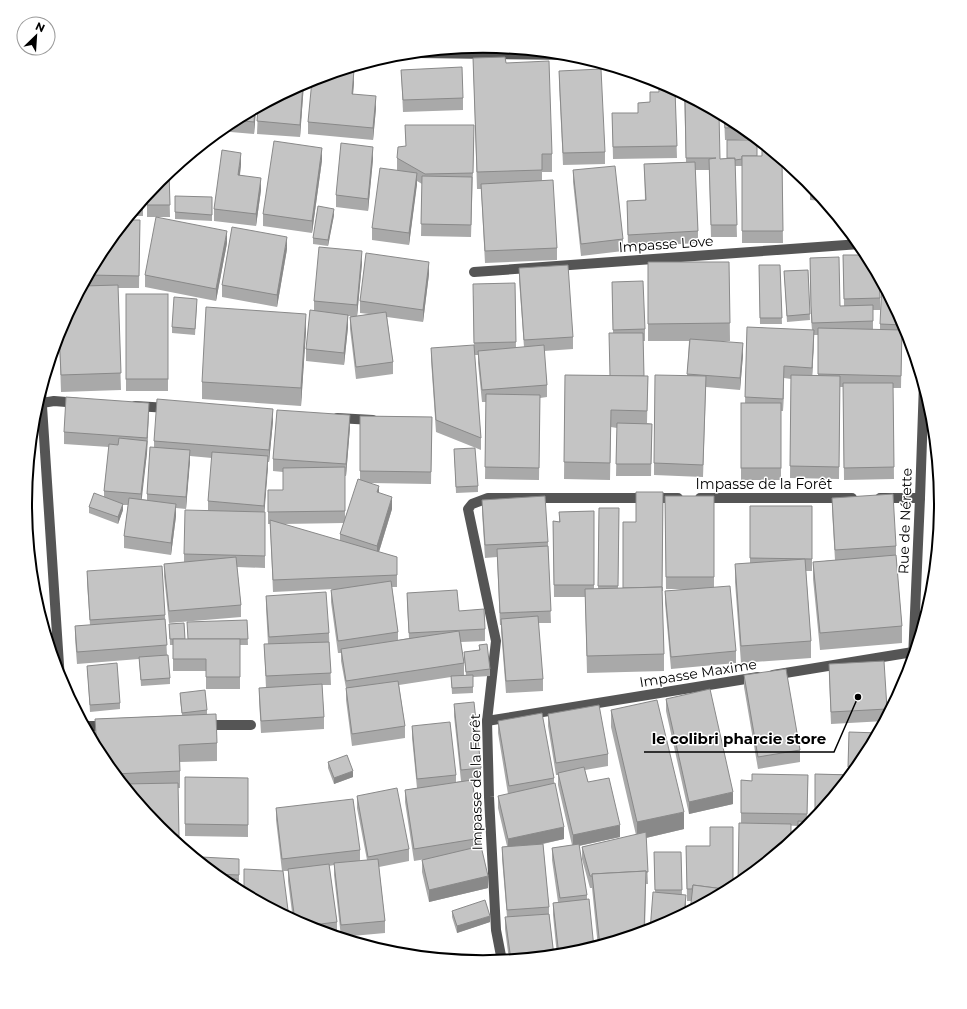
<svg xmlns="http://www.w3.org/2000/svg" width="967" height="1009" font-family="Montserrat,sans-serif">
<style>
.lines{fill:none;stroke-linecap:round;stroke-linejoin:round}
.minor{stroke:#555;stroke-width:10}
.wall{fill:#a9a9a9;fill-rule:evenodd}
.shaded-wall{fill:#898989}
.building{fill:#c4c4c4;stroke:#898989}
.labels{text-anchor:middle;stroke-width:3;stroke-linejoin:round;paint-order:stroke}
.street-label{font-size:14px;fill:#000;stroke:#fff}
.rim{fill:none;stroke:#000;stroke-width:2}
.leader{fill:none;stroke:#000;stroke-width:1.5}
.callout-dot{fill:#000;stroke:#fff;stroke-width:1.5}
.callout-label{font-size:15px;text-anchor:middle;font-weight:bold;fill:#000;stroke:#fff;stroke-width:3;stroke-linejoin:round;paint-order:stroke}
</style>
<rect width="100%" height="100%" fill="#fff"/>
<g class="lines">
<g class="minor">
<path d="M417 53 573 55"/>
<path d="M474 272 860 244"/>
<path d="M41 391 60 680"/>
<path d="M42 403 54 401 79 403"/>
<path d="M135 406 169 408"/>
<path d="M337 418 373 420"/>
<path d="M700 498H852"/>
<path d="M880 498H920"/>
<path d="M913 659 920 498 924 383"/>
<path d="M773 675 913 652"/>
<path d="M487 721 758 677"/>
<path d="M204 725H251"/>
<path d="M84 726H108"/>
<path d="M502 961 496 930 489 797 487 721 496 641 468 509 472 504 488 498H678"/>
</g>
</g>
<g class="wall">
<path d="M484 46 500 48H476V47Z"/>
<path d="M473 58 506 63 552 154V172H542V181L557 248V260L485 263 481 189H477Z"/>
<path d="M401 70 463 98V110L403 112Z"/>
<path d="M559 71 605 152V164L563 165 559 83Z"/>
<path d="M658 81 675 90 677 158 613 159 612 113H638V103L650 102 659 92Z"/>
<path d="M354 82 353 94 376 108 373 140 308 134V122Z"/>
<path d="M304 83 300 137 257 134 258 108Z"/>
<path d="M684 94 720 159 727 158V140H725L724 116 738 123 756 138V139L735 140 757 156H762V146H761V142L782 160 783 243H742V166H735L737 237H711L709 170H695L698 231V243L628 247 627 201 645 200 644 164 686 162Z"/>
<path d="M256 109 254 134 219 131 229 123Z"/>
<path d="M405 125 474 137 471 237 421 236 422 184 417 181 409 245 372 240V228L398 170H397V158L406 146Z"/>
<path d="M373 159 368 211 336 207V195Z"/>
<path d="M322 160 312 233 263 226V214Z"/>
<path d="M241 165 240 175 261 190 256 226 214 221V209Z"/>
<path d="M573 170 623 239V251L581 256 573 182Z"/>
<path d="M169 172 170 217H147V196Z"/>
<path d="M810 183 824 201 810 200Z"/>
<path d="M212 197V221L175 219V212Z"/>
<path d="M143 200V216H130Z"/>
<path d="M334 215 328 246 313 244V238Z"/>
<path d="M140 220 139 288H118L121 390 61 392 59 333 60 329 102 250Z"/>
<path d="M227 243 216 301 145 287V275Z"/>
<path d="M287 249 277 307 222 297V285Z"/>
<path d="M843 255 880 298V310H873V330H880V324L903 321V331H902L901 388H893L894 479 844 480 843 387H840L839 479 790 478 791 379 784 378 783 411H781V480H741V403H745L747 327 812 330 811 318 810 258 840 306H844ZM814 335H818V375H812Z"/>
<path d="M648 262H729L730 341H714L743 355 740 390 706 387 703 477 654 475V463L687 376 689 341H648Z"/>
<path d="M362 263 357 316 369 314 360 313V301L429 274 423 322 387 317 393 362V374L356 379 350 329V317L351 316H348V327L344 365 306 361V349L314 311V301Z"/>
<path d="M759 265H780L782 324H760Z"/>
<path d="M519 268 573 337V349L544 351 547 385V397L540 398 539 480 485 479 486 402H482L478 363V355H474L481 438V450L436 432 431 360V348L474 349 473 296 515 283 516 348 524 347 519 280Z"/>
<path d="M808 270 810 320 787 322 784 271Z"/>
<path d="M612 282 645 329V341H643L644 376H648L647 423 652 424 651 476H616L617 428 611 427 610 480 564 479 565 375 610 376 613 333Z"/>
<rect x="126" y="294" width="42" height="97"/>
<path d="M197 305 195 335 172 333V327Z"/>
<path d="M306 331 301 406 202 399V382Z"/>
<path d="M149 415 147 453 141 499 147 500V494L154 447V441L273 421 269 462H268L264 512H265V568L237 567 241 605V617L169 623 164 576V564L184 562V554L208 511V501L212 458 190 456 186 509 176 508V516L171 555 124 548V536L128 505H123V510L118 524 89 513V507L104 497V491L109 447 64 444V432Z"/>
<path d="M360 416 432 417 431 484 370 483 392 509 379 552 397 557V587H392L398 632V640L409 638 407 605V593L459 611 485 629V641L461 642 464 663V675H466L464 658V652L479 650V645L490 669V676L473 677V693L452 694 451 677 399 685 405 726V738L352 746 346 700V688L341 661V653H338L331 602V590L334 589 273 592 270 524H268V490H283V472L273 471V459L350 427 346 476H345V518L360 479ZM344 523 340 534V541L283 524Z"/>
<path d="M454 449 478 486V492L456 493Z"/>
<path d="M663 492 662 603 664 654V671L587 673 585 597H554L553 521 559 522V512L594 511V589H598L599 508H619L618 589 623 588 636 522Z"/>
<path d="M665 496H714V587L736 651V663L671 669 665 603V591L685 589H666Z"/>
<path d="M832 498 896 546V556L902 626V643L820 650 813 579V562L835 560 832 510Z"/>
<path d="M482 500 548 542 551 623H538L543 679V691L506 693 501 631V625H500L497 557 485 558 482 512Z"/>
<path d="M750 506H812V571H806L811 641V658L741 663 735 582V564L750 563Z"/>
<path d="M87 571 165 615 167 655 170 678V684L141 686 139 659 77 664 75 638V626L90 625 87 583Z"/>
<path d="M266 596 329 633 331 685H322L324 717V729L261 733 259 700V688H266L264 644H268L266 608Z"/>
<path d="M247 620 248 645H240V689H206V671H173V645H170L169 624 184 623 185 639H187Z"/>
<path d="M829 664 887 709V717L885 721 831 724 829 676Z"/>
<path d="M87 666 120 703V709L90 712Z"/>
<path d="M744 675 800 750V762L758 769 744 687Z"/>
<path d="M180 693 207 710V714L217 743V761L180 762V788H178L179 845 159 829 102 759 96 747 95 719 182 715 180 699Z"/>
<path d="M666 699 733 804 689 814 666 711Z"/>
<path d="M454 704 481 768V780L472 781 481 838V848L488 888 429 902 422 872V860L426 859 414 861 405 802V790L417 788 412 738V726L456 775V782L461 781 454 716Z"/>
<path d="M611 710 684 829 646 838 648 884H646L645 932 598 947 592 888H590L582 859V847L636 835 611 727Z"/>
<path d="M548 714 608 754V766L585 770 588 782 620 837 579 846 587 895V899L573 954 557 956 553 915V903L558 902 552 860V848L572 845 558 785V775H556L548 726Z"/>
<path d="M498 721 554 778V783L564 839 543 844 549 907V914L554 956 509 960 505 929V917H507L502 859V847L507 846 498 808V796L508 794 498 733Z"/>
<path d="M849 732 865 759 815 820V774H848Z"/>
<path d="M328 762 353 777 334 784 328 768Z"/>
<path d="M808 775 807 822 798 826 741 823V780L752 781Z"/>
<path d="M185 777 248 778V837L185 836Z"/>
<path d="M357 796 409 849V861L379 867 385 921V933L341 937 334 875V865L329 866 337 922V934L330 935 308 928 293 920 288 881V871H282L276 820V808L360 850V861L367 860 357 808Z"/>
<path d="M733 827 691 901H687L686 846H710Z"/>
<path d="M654 852H681L682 895 686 907 655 892Z"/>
<path d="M239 859V881L229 886 200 862Z"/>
<path d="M452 911 490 922 457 933 452 917Z"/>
</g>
<g class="shaded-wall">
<path d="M354 70V82L352 106V94Z"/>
<path d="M303 83H304L300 137V125Z"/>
<path d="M376 96V108L373 140V128Z"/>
<path d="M255 109H256L254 134V122Z"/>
<path d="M373 147V159L368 211V199Z"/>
<path d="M322 148V160L312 233V221Z"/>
<path d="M241 153V165L238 187V175Z"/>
<path d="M417 173V185L409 245V233Z"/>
<path d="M261 178V190L256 226V214Z"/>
<path d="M334 209V215L328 246V240Z"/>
<path d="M227 231V243L216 301V289Z"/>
<path d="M287 237V249L277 307V295Z"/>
<path d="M362 251V263L357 317V305Z"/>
<path d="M429 262V274L423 322V310Z"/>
<path d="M306 314V331L301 406V388Z"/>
<path d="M348 315V327L344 365V353Z"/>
<path d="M814 330V342L812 380V368Z"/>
<path d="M743 343V355L740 390V378Z"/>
<path d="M784 366V378L783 411V399Z"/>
<path d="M149 403 147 453 141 506V494L147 442Z"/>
<path d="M273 409V421L269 462V450Z"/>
<path d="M350 415V427L346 476V464Z"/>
<path d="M190 450V462L186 509V497Z"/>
<path d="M268 456V468L264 518V506Z"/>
<path d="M379 486V498L377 492Z"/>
<path d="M392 497V509L377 558V546Z"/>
<path d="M123 504V510L118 524V517Z"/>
<path d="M176 504V516L171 555V543Z"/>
<path d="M353 771V777L334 784V778Z"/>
<path d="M733 792V804L689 814V802Z"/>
<path d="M684 812V829L637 840V822Z"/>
<path d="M620 825V837L573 847V835Z"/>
<path d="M564 827V839L508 851V839Z"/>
<path d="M488 876V888L429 902V890Z"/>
<path d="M686 895V907L685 914 684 915Z"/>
<path d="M490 916V922L457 933V926Z"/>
</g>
<g class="building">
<path d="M505 57 506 63 549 61 552 154H542V170L477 172 473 58Z"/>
<path d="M462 67 463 98 403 100 401 70Z"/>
<path d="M601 69 605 152 563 153 559 71Z"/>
<path d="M345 70H354L352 94 376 96 373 128 308 122 312 80Z"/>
<path d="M659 81 675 90 677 146 613 147 612 113H638V103L650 102V92H659Z"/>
<path d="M303 83 300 125 257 121 258 108Z"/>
<path d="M685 95 719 113 720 159 735 158 737 225H711L709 159 716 158H686Z"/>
<path d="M255 109 254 122 234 120Z"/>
<path d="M724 116 738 123 743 127 725 128Z"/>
<path d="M405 125H474L473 173 425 174 397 158 398 147 406 146Z"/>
<path d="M727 140H757V156H742V159L735 160V158H727Z"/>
<path d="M274 141 322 148 312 221 263 214Z"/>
<path d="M341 143 373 147 368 199 336 195Z"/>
<path d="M762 143 782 160 783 231H742V156H762Z"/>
<path d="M222 150 241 153 238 175 261 178 256 214 214 209Z"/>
<path d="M695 162 698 231 628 235 627 201 646 200 644 164Z"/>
<path d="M615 166 623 239 581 244 573 170Z"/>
<path d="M380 168 417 173 409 233 372 228Z"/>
<path d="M169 172 170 205H147V196L159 180Z"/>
<path d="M422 176 472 177 471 225 421 224Z"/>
<path d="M553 180 557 248 485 251 481 184Z"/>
<path d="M810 183 814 188H810Z"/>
<path d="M175 196 212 197V215L175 212Z"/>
<path d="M143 200V204H140Z"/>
<path d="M318 206 334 209 328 240 313 238Z"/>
<path d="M156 217 227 231 216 289 145 275Z"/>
<path d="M127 220H140L139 276 89 275 102 250Z"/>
<path d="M232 227 287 237 277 295 222 285Z"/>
<path d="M319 247 362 251 357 305 314 301Z"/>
<path d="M366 253 429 262 423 310 360 301Z"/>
<path d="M843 255H867L879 276 880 298 844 299Z"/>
<path d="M839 257 840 306 873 305V321L812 323 811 306 810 258Z"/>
<path d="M648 262H729L730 323 648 324Z"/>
<path d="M568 265 573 337 524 340 519 268Z"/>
<path d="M759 265H780L782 318H760Z"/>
<path d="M808 270 810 314 787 316 784 271Z"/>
<path d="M643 281 645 329 613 330 612 282Z"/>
<path d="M882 282 903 321V325L880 324Z"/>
<path d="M515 283 516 342 474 343 473 284Z"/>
<path d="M118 285 121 373 61 375 59 331 83 286Z"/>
<rect x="126" y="294" width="42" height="85"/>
<path d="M174 297 197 299 195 329 172 327Z"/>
<path d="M206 307 306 314 301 388 202 382Z"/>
<path d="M310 310 348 315 344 353 306 349Z"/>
<path d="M386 312 393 362 356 367 350 317Z"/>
<path d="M747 327 814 330 812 368 784 366 783 399 745 397Z"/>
<path d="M818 328 902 330 901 376 818 374Z"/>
<path d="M609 333H643L644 376H610Z"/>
<path d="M690 339 743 343 740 378 687 374Z"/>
<path d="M474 345 481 438 436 420 431 348Z"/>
<path d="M544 345 547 385 482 390 478 351Z"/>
<path d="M565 375 648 376 647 411 611 410 610 463 564 462Z"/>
<path d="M655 375 706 376 703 465 654 463Z"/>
<path d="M791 375 840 376 839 467 790 466Z"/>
<path d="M843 383H893L894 467 844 468Z"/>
<path d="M486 394 540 395 539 468 485 467Z"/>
<path d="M66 397 149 403 147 438 64 432Z"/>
<path d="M157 399 273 409 269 450 154 441Z"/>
<rect x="741" y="403" width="40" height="65"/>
<path d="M277 410 350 415 346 464 273 459Z"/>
<path d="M360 416 432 417 431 472 360 471Z"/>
<path d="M617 423 652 424 651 464H616Z"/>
<path d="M119 438 147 441 141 494 104 491 109 444 118 445Z"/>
<path d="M150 447 190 450 186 497 147 494Z"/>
<path d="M475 448 478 486 456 487 454 449Z"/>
<path d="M212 452 268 456 264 506 208 501Z"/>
<path d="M345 467V511L268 512V490H283V468Z"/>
<path d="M358 479 379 486 377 492 392 497 377 546 340 534Z"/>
<path d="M636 492H663L662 591V587L623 588V522H636Z"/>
<path d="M94 493 123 504 118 517 89 507Z"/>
<path d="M893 494 896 546 835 550 832 498Z"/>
<path d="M545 496 548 542 485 545 482 500Z"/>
<path d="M665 496H714V577H666Z"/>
<path d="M129 498 176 504 171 543 124 536Z"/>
<path d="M750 506H812V559L750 558Z"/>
<path d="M599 508H619L618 586H598Z"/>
<path d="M185 510 265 512V556L184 554Z"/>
<path d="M594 511V585H554L553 521 560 522 559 512Z"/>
<path d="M270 520 397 557V575L273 580Z"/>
<path d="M548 546 551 611 500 613 497 549Z"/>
<path d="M896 555 902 626 820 633 813 562Z"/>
<path d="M236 557 241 605 169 611 164 564Z"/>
<path d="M805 559 811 641 741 646 735 564Z"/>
<path d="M162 566 165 615 90 620 87 571Z"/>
<path d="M391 581 398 632 338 641 331 590Z"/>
<path d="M730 586 736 651 671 657 665 591Z"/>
<path d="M662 587 664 654 587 656 585 589Z"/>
<path d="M457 590 459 611 484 609 485 629 409 633 407 593Z"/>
<path d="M326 592 329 633 269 637 266 596Z"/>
<path d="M538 616 543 679 506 681 501 619Z"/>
<path d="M165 619 167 645 77 652 75 626Z"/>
<path d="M247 620 248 639H188L187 622Z"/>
<path d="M184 623 185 639H170L169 624Z"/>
<path d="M459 631 464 663 346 681 341 649Z"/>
<path d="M173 639H240V677H206V659H173Z"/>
<path d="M329 642 331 673 266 676 264 644Z"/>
<path d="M487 644 490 669 466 672 464 652 480 650 479 645Z"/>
<path d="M168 655 170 678 141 680 139 657Z"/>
<path d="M884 661 887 709 831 712 829 664Z"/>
<path d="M117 663 120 703 90 705 87 666Z"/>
<path d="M786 669 800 750 758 757 744 675Z"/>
<path d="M473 675V687L452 688 451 676Z"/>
<path d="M398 681 405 726 352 734 346 688Z"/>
<path d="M322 684 324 717 261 721 259 688Z"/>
<path d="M710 689 733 792 689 802 666 699Z"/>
<path d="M205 690 207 710 182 713 180 693Z"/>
<path d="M657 700 684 812 637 822 611 710Z"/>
<path d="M474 702 481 768 461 770 454 704Z"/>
<path d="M599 705 608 754 556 763 548 714Z"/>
<path d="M542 713 554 778 509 786 498 721Z"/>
<path d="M216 714 217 743 179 745 180 771 114 774 102 759 97 749 95 719Z"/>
<path d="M450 722 456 775 417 779 412 726Z"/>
<path d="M849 732 879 733 865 759 858 767H848Z"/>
<path d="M347 755 353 771 334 778 328 762Z"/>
<path d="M584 767 588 782 609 778 620 825 573 835 558 773Z"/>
<path d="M752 774 808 775 807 814 741 813V780L752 781Z"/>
<path d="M815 774 851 775V776L820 814H815Z"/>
<path d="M185 777 248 778V825L185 824Z"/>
<path d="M472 780 481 838 414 849 405 790Z"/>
<path d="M178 783 179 836 169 837 159 829 123 784Z"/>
<path d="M555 783 564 827 508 839 498 796Z"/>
<path d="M397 788 409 849 368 857 357 796Z"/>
<path d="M353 799 360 850 282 859 276 808Z"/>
<path d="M798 821 813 822 808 829 798 837Z"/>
<path d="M739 823 791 824V842L738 886Z"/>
<path d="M710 827H733V889L731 890 693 885 692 889H687L686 846H710Z"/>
<path d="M646 832 648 872H646V871L592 874 593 876H590L582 847Z"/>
<path d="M543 844 549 907 507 910 502 847Z"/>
<path d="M579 844 587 895 560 898 552 848Z"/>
<path d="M481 846 488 876 429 890 422 860Z"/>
<path d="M654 852H681L682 890H655Z"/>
<path d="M201 857 239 859V875L214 874 200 862Z"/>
<path d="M378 859 385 921 341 925 334 863Z"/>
<path d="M329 864 337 922 304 926 295 921 288 869Z"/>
<path d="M244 869 283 871 289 918 244 894Z"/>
<path d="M646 871 644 932 600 946 592 874Z"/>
<path d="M220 879H238L237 890 229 886Z"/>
<path d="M693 885 731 890 690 912Z"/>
<path d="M653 892 686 895 684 915 659 928 650 931Z"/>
<path d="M589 899 594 948 573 954 559 956 553 903Z"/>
<path d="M485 900 490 916 457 926 452 911Z"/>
<path d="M549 914 554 956 511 960 505 917Z"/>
</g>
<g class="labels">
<g class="street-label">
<text transform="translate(666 244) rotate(-4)" y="5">Impasse Love</text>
<text x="764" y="489">Impasse de la Forêt</text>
<text transform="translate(905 521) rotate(-88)" y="5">Rue de Nérette</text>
<text transform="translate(698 673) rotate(-9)" y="5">Impasse Maxime</text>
<text transform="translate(476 782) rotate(-91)" y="5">Impasse de la Forêt</text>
</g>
</g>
<path d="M0 0H967V1009H0ZM32 504a451 451 0 1 1 902 0a451 451 0 1 1-902 0Z" fill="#fff" fill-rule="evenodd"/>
<path class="rim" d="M32 504a451 451 0 1 1 902 0a451 451 0 1 1-902 0Z"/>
<path class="leader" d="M858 697L834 752H644"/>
<circle class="callout-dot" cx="858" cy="697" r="4"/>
<g class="callout-label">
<text x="739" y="744">le colibri pharcie store</text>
</g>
<g transform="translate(36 36) rotate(25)"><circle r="19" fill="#ffffff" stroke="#999999"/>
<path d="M0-3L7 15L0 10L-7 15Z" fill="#000000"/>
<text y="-6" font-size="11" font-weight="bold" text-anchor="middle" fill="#000000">N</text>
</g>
</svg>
